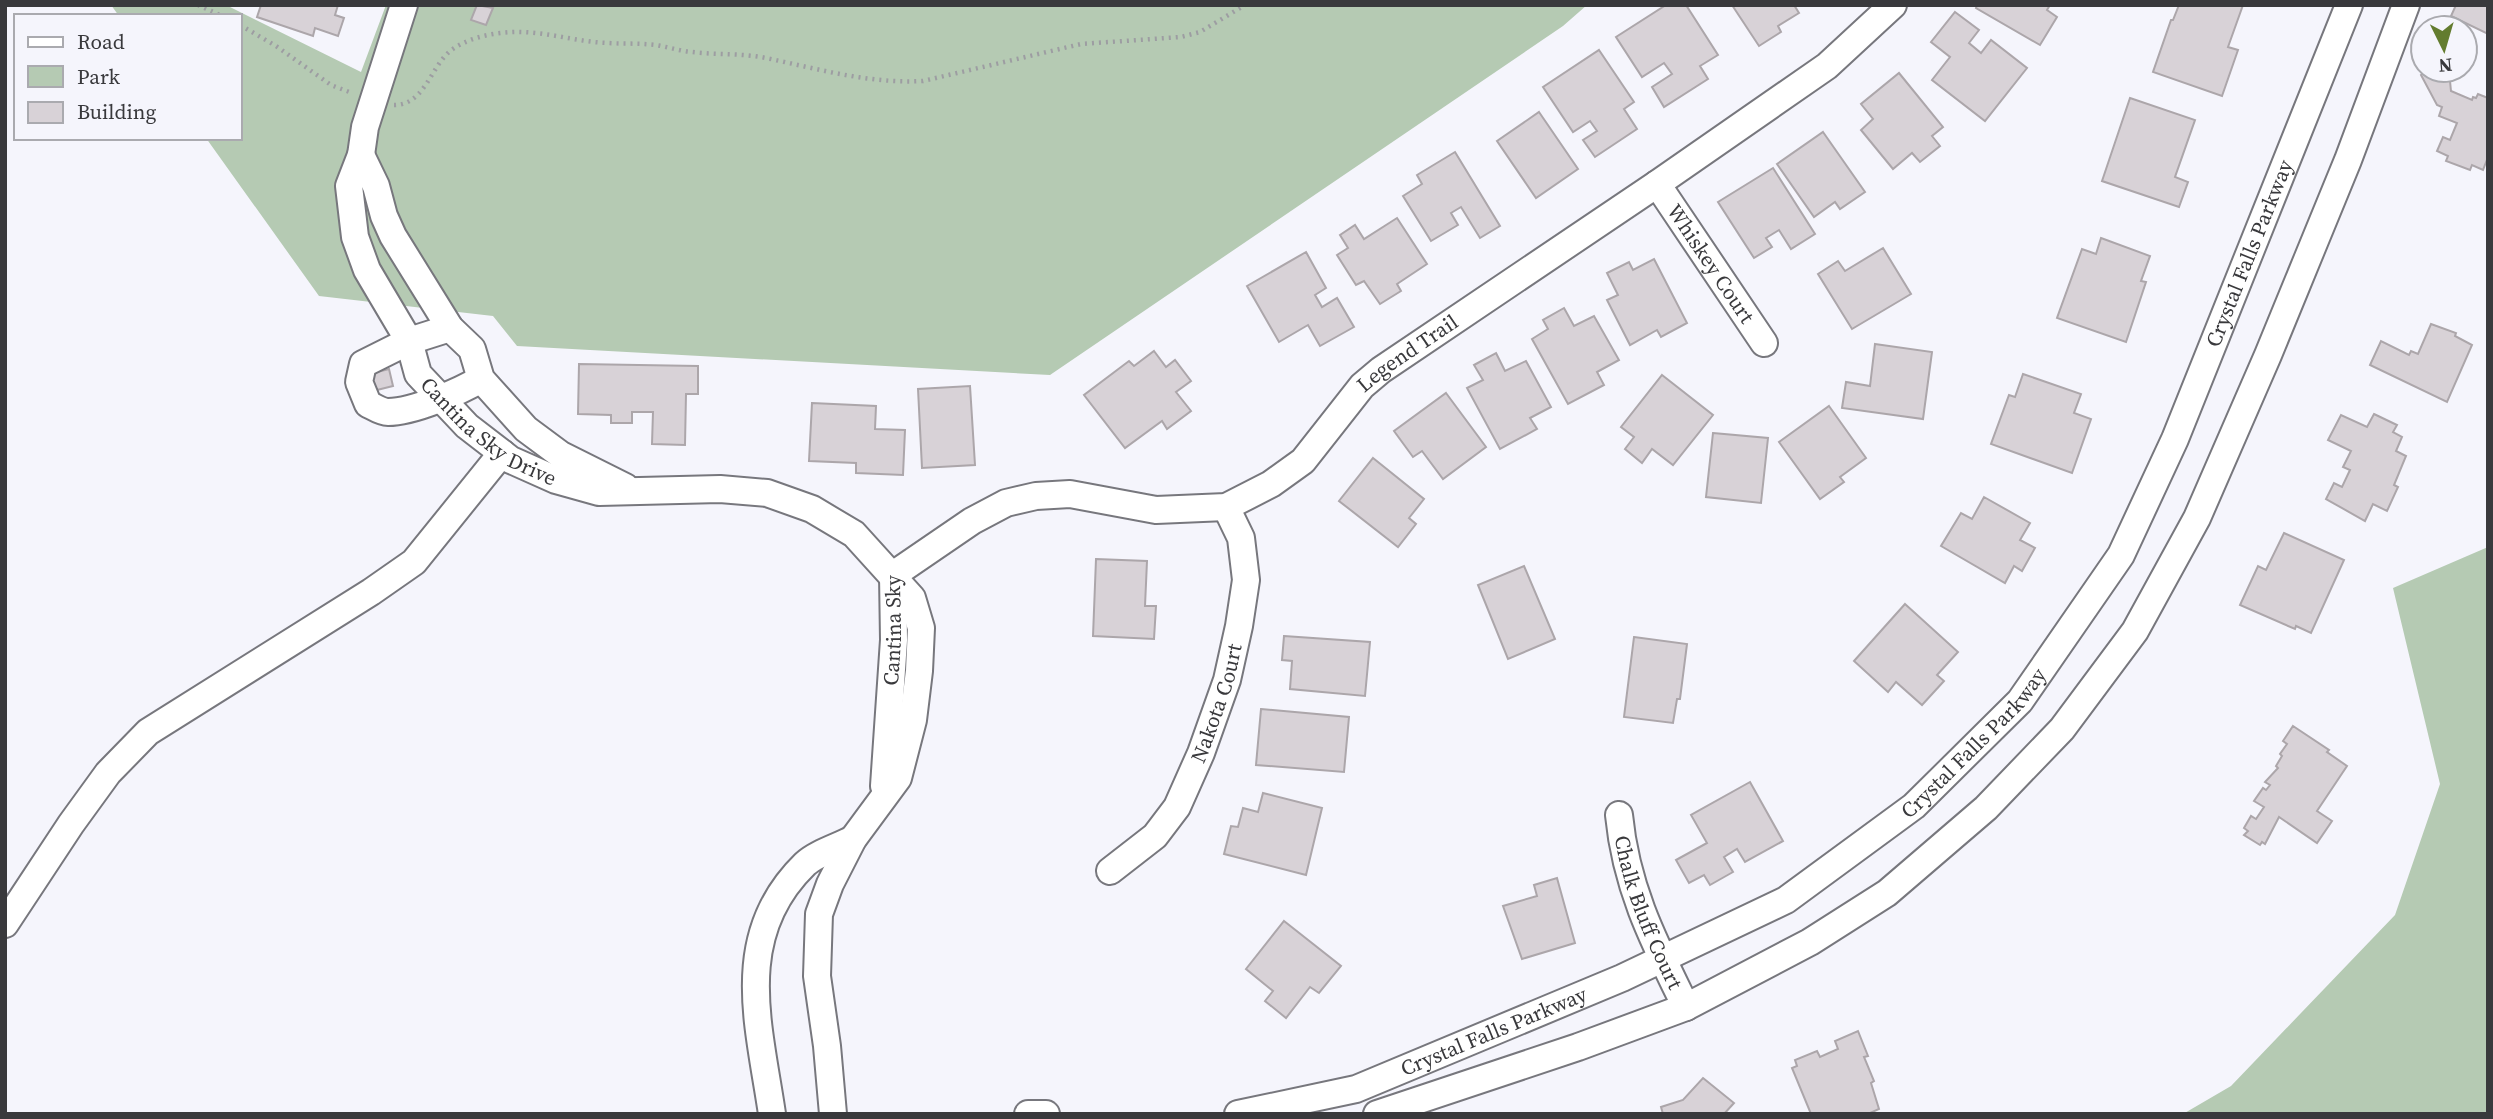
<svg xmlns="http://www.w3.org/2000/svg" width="2493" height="1119" font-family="'Source Serif 4',serif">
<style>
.green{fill:#b5cab3}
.building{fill:#d8d2d7;stroke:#aca6aa;stroke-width:2}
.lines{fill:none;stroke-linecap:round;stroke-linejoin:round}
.minor-casing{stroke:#77777d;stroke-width:30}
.path{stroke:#9d9da2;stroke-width:4.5;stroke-dasharray:2 5;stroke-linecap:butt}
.minor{stroke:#fff;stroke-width:26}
.labels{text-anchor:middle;stroke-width:7;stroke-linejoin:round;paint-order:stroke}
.street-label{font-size:21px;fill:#39393c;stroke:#f5f5fc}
</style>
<rect width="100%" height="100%" fill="#f5f5fc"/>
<g class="green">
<path d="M111 5H226L361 72 386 5H1587L1563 26 1050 375 517 346 493 316 319 296 206 138H240V16H119Z"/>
<path d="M2488 547V1114H2183L2231 1086 2395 915 2440 784 2393 588Z"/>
</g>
<g class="building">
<path d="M261 5H338L335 15 344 18 338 36 315 28 313 36 257 17Z"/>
<path d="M477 5 493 8 486 25 471 20Z"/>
<path d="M1666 5H1686L1718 55 1700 66 1708 79 1664 107 1652 87 1672 74 1664 63 1642 77 1616 37Z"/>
<path d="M1732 5H1794L1799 13 1778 26 1781 32 1759 46Z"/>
<path d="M1977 5H2050L2047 10 2057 17 2040 45 1976 8Z"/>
<path d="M2179 5H2243L2228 47 2238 50 2222 96 2153 72 2171 20H2173Z"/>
<path d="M2456 5H2488V34L2451 16Z"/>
<path d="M1955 12 1979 30 1969 43 1981 53 1991 40 2027 68 1985 121 1932 80 1950 57 1931 42Z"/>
<path d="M1599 50 1634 102 1624 109 1637 129 1595 157 1583 140 1597 131 1590 121 1573 132 1543 87Z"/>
<path d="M2427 70H2446L2450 81 2451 91 2472 100 2473 97 2476 98 2478 94 2488 98V157L2483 170 2472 165 2470 170 2446 161 2448 156 2437 151 2443 137 2450 140 2457 123 2439 116 2442 107 2437 105 2421 75Z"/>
<path d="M1899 73 1943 127 1932 136 1940 146 1920 162 1912 153 1893 169 1861 130 1873 119 1861 104Z"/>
<path d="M2130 98 2195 120 2175 177 2188 182 2179 207 2102 181Z"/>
<path d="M1539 112 1578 169 1536 198 1497 141Z"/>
<path d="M1823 132 1865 192 1840 209 1835 202 1814 217 1777 164Z"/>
<path d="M1455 152 1500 226 1480 238 1461 207 1451 213 1458 225 1431 241 1403 196 1422 184 1417 175Z"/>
<path d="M1773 168 1815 234 1791 249 1779 230 1766 238 1772 247 1754 258 1718 202Z"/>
<path d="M1397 218 1427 264 1397 284 1401 291 1380 304 1364 281 1356 285 1337 255 1348 248 1340 235 1355 225 1364 239Z"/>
<path d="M2101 238 2150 256 2141 281 2146 282 2126 342 2057 318 2082 249 2096 254Z"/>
<path d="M1883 248 1911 294 1852 329 1818 274 1838 261 1845 271Z"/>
<path d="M1306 252 1326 288 1315 295 1322 307 1337 298 1354 327 1320 346 1308 325 1279 342 1247 286Z"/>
<path d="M1654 259 1687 323 1661 337 1657 330 1630 345 1607 300 1618 295 1607 273 1629 262 1633 270Z"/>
<path d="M1564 308 1574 326 1594 316 1619 360 1597 372 1604 385 1568 404 1532 339 1548 329 1543 320Z"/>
<path d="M2431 324 2456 333 2455 336 2472 345 2447 402 2370 365 2381 341 2409 355 2411 351 2418 354Z"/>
<path d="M1875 344 1932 352 1923 419 1842 408 1846 382 1870 386Z"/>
<path d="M1154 351 1166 367 1175 360 1191 381 1176 392 1191 411 1167 429 1162 421 1125 448 1084 395 1129 361 1134 366Z"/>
<path d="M1496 353 1505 371 1526 361 1551 407 1530 418 1537 429 1500 449 1467 388 1483 380 1474 365Z"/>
<path d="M579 364 698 366V394H686L685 445 652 444 653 412H632V423H611V415L578 414Z"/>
<path d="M389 369 393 386 373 391 369 374Z"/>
<path d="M2023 374 2081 394 2074 413 2091 419 2072 473 1991 444 2009 395 2015 397Z"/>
<path d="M1662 375 1713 415 1673 465 1652 449 1642 463 1625 449 1634 437 1621 427Z"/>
<path d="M970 386 975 465 922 468 918 389Z"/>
<path d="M1446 393 1486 447 1443 479 1422 451 1413 457 1394 431Z"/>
<path d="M812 403 876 406 875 429 905 430 903 475 856 473V463L809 461Z"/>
<path d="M1829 406 1866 458 1840 477 1844 482 1820 499 1779 442Z"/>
<path d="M2374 414 2397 425 2393 432 2402 437 2396 451 2406 456 2394 485 2398 487 2387 511 2373 504 2365 521 2326 499 2334 483 2342 487 2350 470 2343 467 2351 451 2328 440 2341 415 2367 427Z"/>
<path d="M1713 433 1768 438 1761 503 1706 497Z"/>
<path d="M1373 458 1424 499 1409 518 1416 524 1398 547 1339 501Z"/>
<path d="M1984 497 2030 523 2020 540 2035 548 2022 571 2014 566 2005 583 1941 546 1961 513 1972 519Z"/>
<path d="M2284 533 2344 560 2311 633 2296 626 2295 629 2240 605 2258 566 2266 570Z"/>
<path d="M1096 559 1147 561 1145 606H1156L1154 639 1093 636Z"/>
<path d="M1524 566 1555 639 1508 659 1478 585Z"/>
<path d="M1905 604 1958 652 1937 675 1944 681 1922 705 1896 682 1888 692 1854 661Z"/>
<path d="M1284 636 1370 642 1365 696 1290 689 1292 661 1282 660Z"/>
<path d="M1634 637 1687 644 1680 699H1677L1673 723 1624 717Z"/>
<path d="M1261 709 1349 717 1344 772 1256 765Z"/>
<path d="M2293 726 2329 750 2327 752 2347 766 2317 811 2332 821 2317 843 2279 817 2265 844 2262 842 2260 845 2244 835 2248 831 2244 828 2251 816 2256 819 2264 807 2254 801 2263 788 2266 790 2270 785 2265 782 2278 768 2276 766 2282 756 2280 754 2287 744 2283 741Z"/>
<path d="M1750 782 1783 841 1745 862 1737 849 1724 857 1733 872 1710 885 1704 875 1689 883 1676 860 1707 843 1691 815Z"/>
<path d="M1263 793 1322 808 1306 875 1224 854 1231 826 1238 827 1243 808 1258 812Z"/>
<path d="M1557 878 1575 943 1522 959 1503 906 1537 896 1534 885Z"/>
<path d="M1284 921 1341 966 1319 993 1310 987 1286 1018 1265 1001 1273 991 1246 969Z"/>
<path d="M1858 1031 1868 1056 1864 1057 1874 1081 1871 1083 1879 1109 1868 1114H1811L1792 1068 1797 1066 1795 1060 1817 1051 1820 1057 1838 1049 1835 1041Z"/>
<path d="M1703 1078 1734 1103 1724 1114H1663L1661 1107 1683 1100Z"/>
</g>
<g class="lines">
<defs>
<g id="minor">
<path id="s1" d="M404 5 365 127 361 155 349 186 355 237 367 270 409 341 418 374 467 426 511 460 556 480 599 492 720 489 767 493 812 509 854 534 912 598 921 628 919 671 913 720 898 778 853 839 830 884 819 914 817 976 827 1046 833 1114"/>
<path d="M361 155 376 186 384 216 393 236 450 328 472 349 481 379 526 429 561 455 625 487"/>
<path id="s2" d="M1657 184 1764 343"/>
<path d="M450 328 409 341 363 364 359 382 368 404C374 407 381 412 388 412 413 412 459 392 481 379"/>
<path id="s3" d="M893 575 972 521 1006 503 1036 496 1070 494 1156 510 1226 507 1271 484 1303 461 1362 386 1381 370 1657 184 1827 66 1893 5"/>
<path id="s4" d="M884 786 894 640 893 575"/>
<path id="s5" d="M1619 815C1626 888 1654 942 1686 1007"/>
<path id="s6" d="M1110 871 1155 836 1177 807 1201 753 1227 680 1239 626 1246 580 1241 538 1226 507"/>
<path d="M5 924 71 824 108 773 148 732 371 592 414 562 502 453"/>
<path d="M772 1114C759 1025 731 936 805 864 817 853 838 847 853 839"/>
<path d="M1028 1114H1046"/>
<path id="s7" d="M1238 1114 1356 1089 1622 978 1786 900 1914 806 2020 701 2121 555 2175 439 2349 5"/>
<path d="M1377 1114 1578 1047 1686 1007 1810 942 1887 893 1986 808 2062 729 2135 631 2197 518 2268 355 2348 160 2406 5"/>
</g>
</defs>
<use href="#minor" class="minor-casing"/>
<g class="path">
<path d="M198 5 222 16"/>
<path d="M240 25 276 46 331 85 352 93"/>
<path d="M394 105C424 105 430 69 449 52 466 38 491 33 513 32 546 31 576 42 608 43 624 44 639 43 656 45 668 47 680 51 692 52 717 55 742 53 766 58 819 69 869 84 923 81L1081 44 1181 37 1200 32 1245 5"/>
</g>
<use href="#minor" class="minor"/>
</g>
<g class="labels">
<g class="street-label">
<text dy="7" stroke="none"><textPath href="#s7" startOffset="1404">Crystal Falls Parkway</textPath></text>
<text dy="7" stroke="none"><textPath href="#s2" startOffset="96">Whiskey Court</textPath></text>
<text dy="7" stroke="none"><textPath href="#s3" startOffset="598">Legend Trail</textPath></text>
<text dy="7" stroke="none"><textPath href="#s1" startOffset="485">Cantina Sky Drive</textPath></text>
<text dy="7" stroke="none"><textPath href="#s4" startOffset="156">Cantina Sky</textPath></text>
<text dy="7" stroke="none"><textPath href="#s6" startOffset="205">Nakota Court</textPath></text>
<text dy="7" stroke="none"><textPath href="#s7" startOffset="836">Crystal Falls Parkway</textPath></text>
<text dy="7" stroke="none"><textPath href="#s5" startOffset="102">Chalk Bluff Court</textPath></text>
<text dy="7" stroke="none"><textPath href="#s7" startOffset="270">Crystal Falls Parkway</textPath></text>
</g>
</g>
<rect width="2493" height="1119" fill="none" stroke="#39393c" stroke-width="14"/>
<rect x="14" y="14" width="228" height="126" fill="#f5f5fc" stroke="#aaaaaf" stroke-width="2"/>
<rect x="28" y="37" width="35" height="10" fill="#ffffff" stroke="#aaaaaf" stroke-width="2"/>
<text x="77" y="49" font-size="21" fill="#39393c">Road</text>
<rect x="28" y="66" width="35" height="21" fill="#b5cab3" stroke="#aaaaaf" stroke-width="2"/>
<text x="77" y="84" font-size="21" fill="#39393c">Park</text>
<rect x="28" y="102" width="35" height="21" fill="#d8d2d7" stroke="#aaaaaf" stroke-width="2"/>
<text x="77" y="119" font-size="21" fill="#39393c">Building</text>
<g transform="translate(2444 49) rotate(175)"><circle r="33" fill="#f5f5fc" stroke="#aaaaaf" stroke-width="2"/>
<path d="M0-5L12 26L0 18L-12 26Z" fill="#637c2f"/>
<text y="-10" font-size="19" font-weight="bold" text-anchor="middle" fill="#39393c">N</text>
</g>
</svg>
